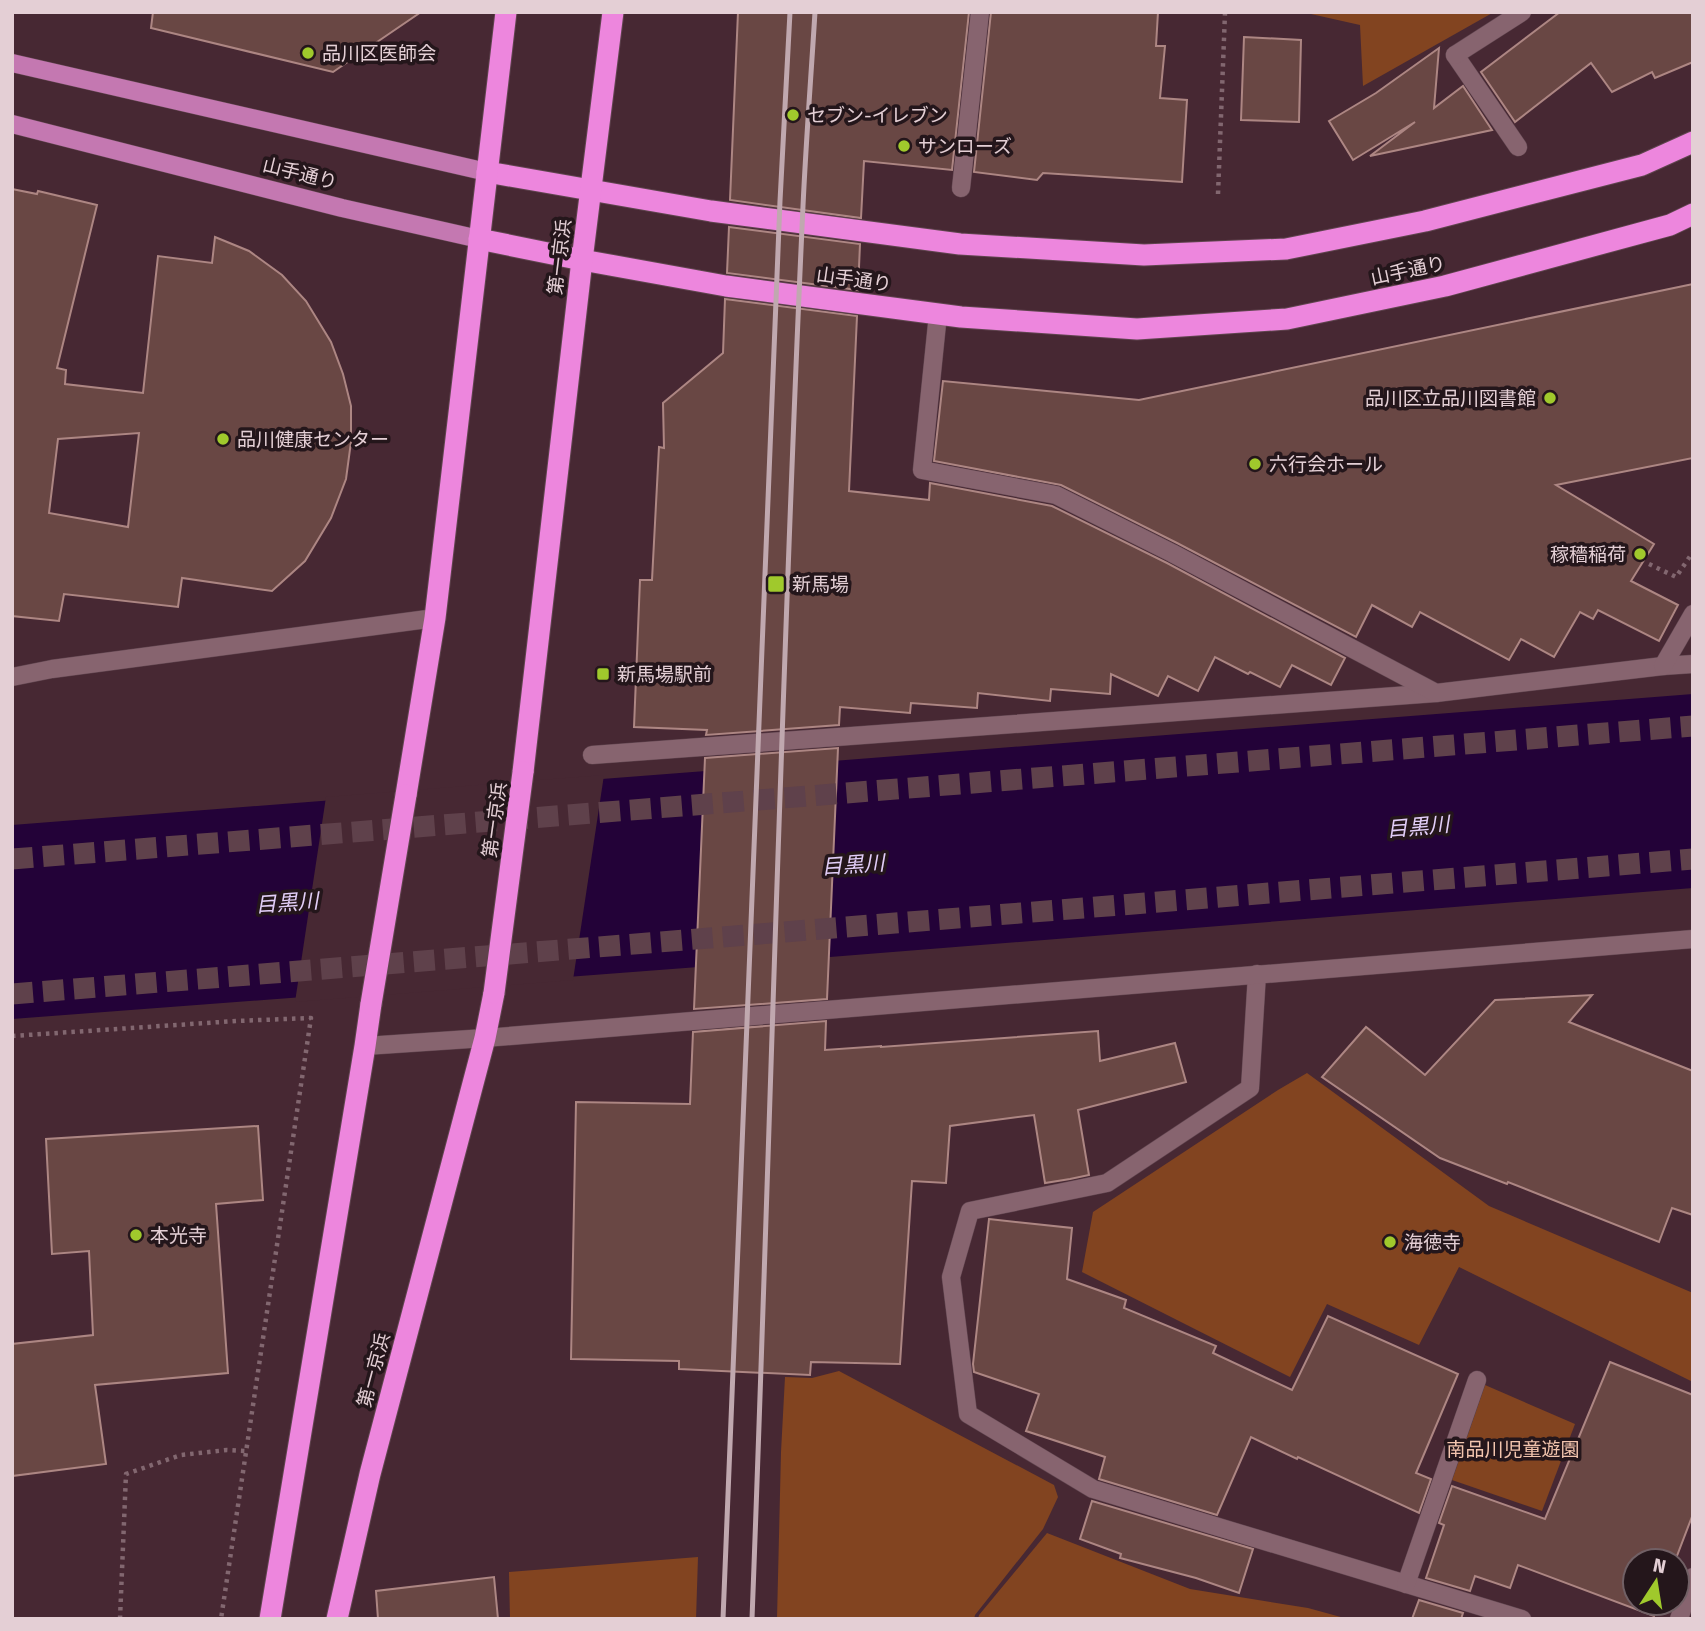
<svg xmlns="http://www.w3.org/2000/svg" width="1705" height="1631" font-family="'Fira Sans','Noto Sans JP',sans-serif">
<style>
.green{fill:#824420}
.water{fill:#230238}
.pier{fill:#472833}
.building{fill:#694744;stroke:#ad8683;stroke-width:2;fill-rule:evenodd}
.lines{fill:none;stroke-linecap:round;stroke-linejoin:round}
.highway-tunnel{stroke:#5f414b;stroke-width:21;stroke-dasharray:21 10;stroke-linecap:butt}
.lane-casing{stroke:#60454f;stroke-width:19}
.street-casing{stroke:#60454f;stroke-width:19}
.secondary-casing{stroke:#60454f;stroke-width:19}
.primary-casing{stroke:#60454f;stroke-width:19}
.highway-casing{stroke:#60454f;stroke-width:23}
.path{stroke:#826770;stroke-width:4.5;stroke-dasharray:3.5 5;stroke-linecap:butt}
.lane{stroke:#87646f;stroke-width:18}
.street{stroke:#87646f;stroke-width:18}
.secondary{stroke:#87646f;stroke-width:18}
.primary{stroke:#c478b1;stroke-width:18}
.highway{stroke:#ed86dd;stroke-width:21}
.rail{stroke:#c0a8af;stroke-width:5}
.highway-bridge-casing{stroke:#60454f;stroke-width:23;stroke-linecap:butt}
.highway-bridge{stroke:#ed86dd;stroke-width:21}
.poi-dot{fill:#a0c92c;stroke:#24161b;stroke-width:2.5}
.labels{text-anchor:middle;stroke-width:7;stroke-linejoin:round;paint-order:stroke}
.poi-label{font-size:19px;fill:#e4cfd5;stroke:#24161b;text-anchor:start}
.street-label{font-size:19px;fill:#e4cfd5;stroke:#24161b}
.park-label{font-size:19px;fill:#f3c5ae;stroke:#24161b}
.water-label{font-size:21px;font-style:italic;fill:#e2cef8;stroke:#24161b}
</style>
<rect width="100%" height="100%" fill="#472833"/>
<g class="green">
<path d="M1302 12H1494L1363 86 1360 25Z"/>
<path d="M1307 1073 1489 1206 1693 1293V1382L1459 1267 1419 1345 1327 1304 1290 1377 1082 1272 1093 1212 1278 1090Z"/>
<path d="M839 1371 1054 1485 1058 1497 1043 1529 975 1615 974 1619H777L781 1452 785 1377 812 1378Z"/>
<path d="M1485 1385 1575 1424 1542 1511 1452 1480Z"/>
<path d="M1047 1533 1190 1589 1308 1608 1348 1619H978L979 1615Z"/>
<path d="M698 1557 696 1619H510L509 1572Z"/>
</g>
<path class="water" d="M1693 694V888L830 957 12 1019V825Z"/>
<path class="pier" d="M604 775 573 980 295 1002 326 797Z"/>
<g class="building">
<path d="M153 12H421L333 72 151 28Z"/>
<path d="M738 12H969L952 170 864 161 861 218 730 200Z"/>
<path d="M991 12H1158L1156 46H1165L1160 98 1187 100 1182 182 1043 173 1037 180 974 172Z"/>
<path d="M1560 12H1693V62L1655 78 1652 72 1612 92 1591 63 1515 122 1481 72Z"/>
<path d="M1244 37 1301 40 1299 122 1241 120Z"/>
<path d="M1439 48 1434 108 1463 86 1492 130 1370 156 1415 122 1353 160 1329 121 1376 93Z"/>
<path d="M12 189 37 194 38 191 97 205 57 368 66 370 65 384 143 393 158 256 212 263 215 237 249 251 282 275 306 301 331 342 343 374 351 406V442L346 479 331 518 305 561 272 591 182 578 178 607 64 594 59 621 12 616ZM139 433 128 527 49 513 58 439Z"/>
<path d="M729 227 860 244 858 290 727 273Z"/>
<path d="M1693 284V458L1556 485 1654 544 1631 581 1678 605 1659 641 1598 610 1593 619 1580 612 1554 657 1521 639 1509 660 1420 612 1412 627 1372 605 1356 637 1177 543 1061 485 934 461 943 381 1139 400Z"/>
<path d="M725 299 857 316 849 491 929 500 930 483 1052 506 1167 563 1345 658 1331 685 1292 665 1280 687 1250 672 1248 674 1215 657 1198 691 1168 676 1158 696 1111 674 1110 694 1051 689 1050 701 978 693 977 708 911 703 910 713 840 707 839 725 706 735 707 730 634 727 640 580H652L659 447 664 448 663 403 723 353Z"/>
<path d="M838 748 827 999 694 1009 705 758Z"/>
<path d="M1592 995 1569 1022 1693 1071V1215L1672 1208 1659 1242 1508 1182 1507 1184 1440 1158 1322 1077 1366 1027 1425 1075 1495 1000Z"/>
<path d="M826 1021 825 1050 881 1046V1047L1098 1031 1100 1061 1175 1043 1186 1082 1078 1110 1089 1175 1070 1179 1045 1183 1034 1115 950 1126 946 1183 912 1181 900 1364 811 1362 810 1375 679 1369V1361L571 1359 576 1102 690 1104 693 1032Z"/>
<path d="M258 1126 263 1200 216 1204 228 1373 95 1385 106 1464 12 1476V1344L93 1335 89 1251 52 1254 46 1139Z"/>
<path d="M989 1219 1072 1228 1067 1279 1126 1300 1124 1308 1216 1346 1213 1353 1292 1390 1328 1316 1458 1374 1416 1473 1431 1479 1419 1513 1298 1457 1297 1459 1251 1437 1217 1515 1099 1479 1105 1457 1026 1431 1039 1394 974 1372 973 1364Z"/>
<path d="M1610 1362 1693 1395V1514L1675 1561H1635V1603H1659L1654 1616 1518 1565 1510 1588 1475 1576 1470 1591 1426 1578 1444 1525 1439 1523 1452 1486 1545 1519Z"/>
<path d="M1092 1501 1253 1549 1239 1593 1196 1578 1120 1558 1121 1554 1080 1539Z"/>
<path d="M494 1577 498 1619H378L376 1591Z"/>
<path d="M1419 1600 1463 1613 1461 1619H1412Z"/>
</g>
<g class="lines">
<g class="highway-tunnel">
<path d="M12 859 1693 726"/>
<path d="M12 994 1693 859"/>
</g>
<defs>
<g id="lane">
<path d="M1455 55 1518 147"/>
<path d="M961 188 980 12"/>
<path d="M592 755 1436 693"/>
<path d="M1257 974 1250 1088 1107 1183 970 1211 951 1277 968 1414 1093 1489 1522 1619"/>
<path d="M1406 1584 1477 1380"/>
</g>
<g id="street">
<path d="M1455 55 1522 12"/>
<path d="M938 314 922 470 1056 495 1172 553 1436 693 1663 666 1693 664"/>
<path d="M1663 666 1693 614"/>
<path d="M1679 1619 1693 1577"/>
</g>
<g id="secondary">
<path d="M12 677 52 669 435 618"/>
<path d="M365 1046 485 1038 1693 939"/>
</g>
<g id="primary">
<path d="M12 63 487 172"/>
<path d="M12 124 342 208 479 239"/>
</g>
<g id="highway">
<path d="M487 172 711 211 960 244 1144 255 1286 249 1425 221 1642 165 1693 142"/>
<path d="M479 239 582 260 726 286 961 317 1137 329 1287 319 1445 286 1670 225 1693 214"/>
<path d="M523 772 582 260 613 12"/>
<path d="M406 795 435 618 506 12"/>
<path d="M270 1619 365 1046 371 1004"/>
<path d="M337 1619 370 1474 485 1038 494 993"/>
</g>
</defs>
<use href="#lane" class="lane-casing"/>
<use href="#street" class="street-casing"/>
<use href="#secondary" class="secondary-casing"/>
<use href="#primary" class="primary-casing"/>
<use href="#highway" class="highway-casing"/>
<g class="path">
<path d="M1218 194 1225 13"/>
<path d="M1649 564 1676 577 1693 552"/>
<path d="M12 1036 236 1021 311 1018 221 1619"/>
<path d="M120 1619 126 1474 181 1455 227 1450 246 1451"/>
</g>
<use href="#lane" class="lane"/>
<use href="#street" class="street"/>
<use href="#secondary" class="secondary"/>
<use href="#primary" class="primary"/>
<use href="#highway" class="highway"/>
<g class="rail">
<path d="M723 1619 780 201 790 12"/>
<path d="M752 1619C770 1148 781 677 803 206 806 141 811 77 815 12"/>
</g>
<defs>
<g id="highway-bridge">
<path d="M494 993 523 772"/>
<path d="M371 1004 406 795"/>
</g>
</defs>
<use href="#highway-bridge" class="highway-bridge-casing"/>
<use href="#highway-bridge" class="highway-bridge"/>
</g>
<g class="poi-dot">
<circle cx="308" cy="53" r="7"/>
<circle cx="793" cy="115" r="7"/>
<circle cx="904" cy="146" r="7"/>
<circle cx="1550" cy="398" r="7"/>
<circle cx="223" cy="439" r="7"/>
<circle cx="1255" cy="464" r="7"/>
<circle cx="1640" cy="554" r="7"/>
<rect x="767" y="575" width="18" height="18" rx="3.5"/>
<rect x="596" y="667" width="14" height="14" rx="3.5"/>
<circle cx="136" cy="1235" r="7"/>
<circle cx="1390" cy="1242" r="7"/>
</g>
<g class="labels">
<g class="poi-label">
<text x="322" y="60">品川区医師会</text>
<text x="807" y="122">セブン-イレブン</text>
<text x="918" y="153">サンローズ</text>
<text x="1536" y="405" text-anchor="end">品川区立品川図書館</text>
<text x="237" y="446">品川健康センター</text>
<text x="1269" y="471">六行会ホール</text>
<text x="1626" y="561" text-anchor="end">稼穡稲荷</text>
<text x="792" y="591">新馬場</text>
<text x="617" y="681">新馬場駅前</text>
<text x="150" y="1242">本光寺</text>
<text x="1404" y="1249">海徳寺</text>
</g>
<g class="street-label">
<text transform="translate(300 173) rotate(14)" y="7">山手通り</text>
<text transform="translate(559 257) rotate(-83)" y="7">第一京浜</text>
<text transform="translate(1408 270) rotate(-12)" y="7">山手通り</text>
<text transform="translate(854 279) rotate(8)" y="7">山手通り</text>
<text transform="translate(494 820) rotate(-82)" y="7">第一京浜</text>
<text transform="translate(373 1370) rotate(-75)" y="7">第一京浜</text>
</g>
<g class="park-label">
<text x="1513" y="1456">南品川児童遊園</text>
</g>
<g class="water-label">
<text transform="translate(1418 827) rotate(-5)" y="7">目黒川</text>
<text transform="translate(853 865) rotate(-4)" y="7">目黒川</text>
<text transform="translate(287 903) rotate(-4)" y="7">目黒川</text>
</g>
</g>
<rect width="1705" height="1631" fill="none" stroke="#e4cfd5" stroke-width="28"/>
<g transform="translate(1656 1582) rotate(12)"><circle r="33" fill="#24161b" stroke="#716065" stroke-width="2"/>
<path d="M0-5L12 26L0 18L-12 26Z" fill="#a0c92c"/>
<text y="-10" font-size="19" font-weight="bold" text-anchor="middle" fill="#e4cfd5">N</text>
</g>
</svg>
